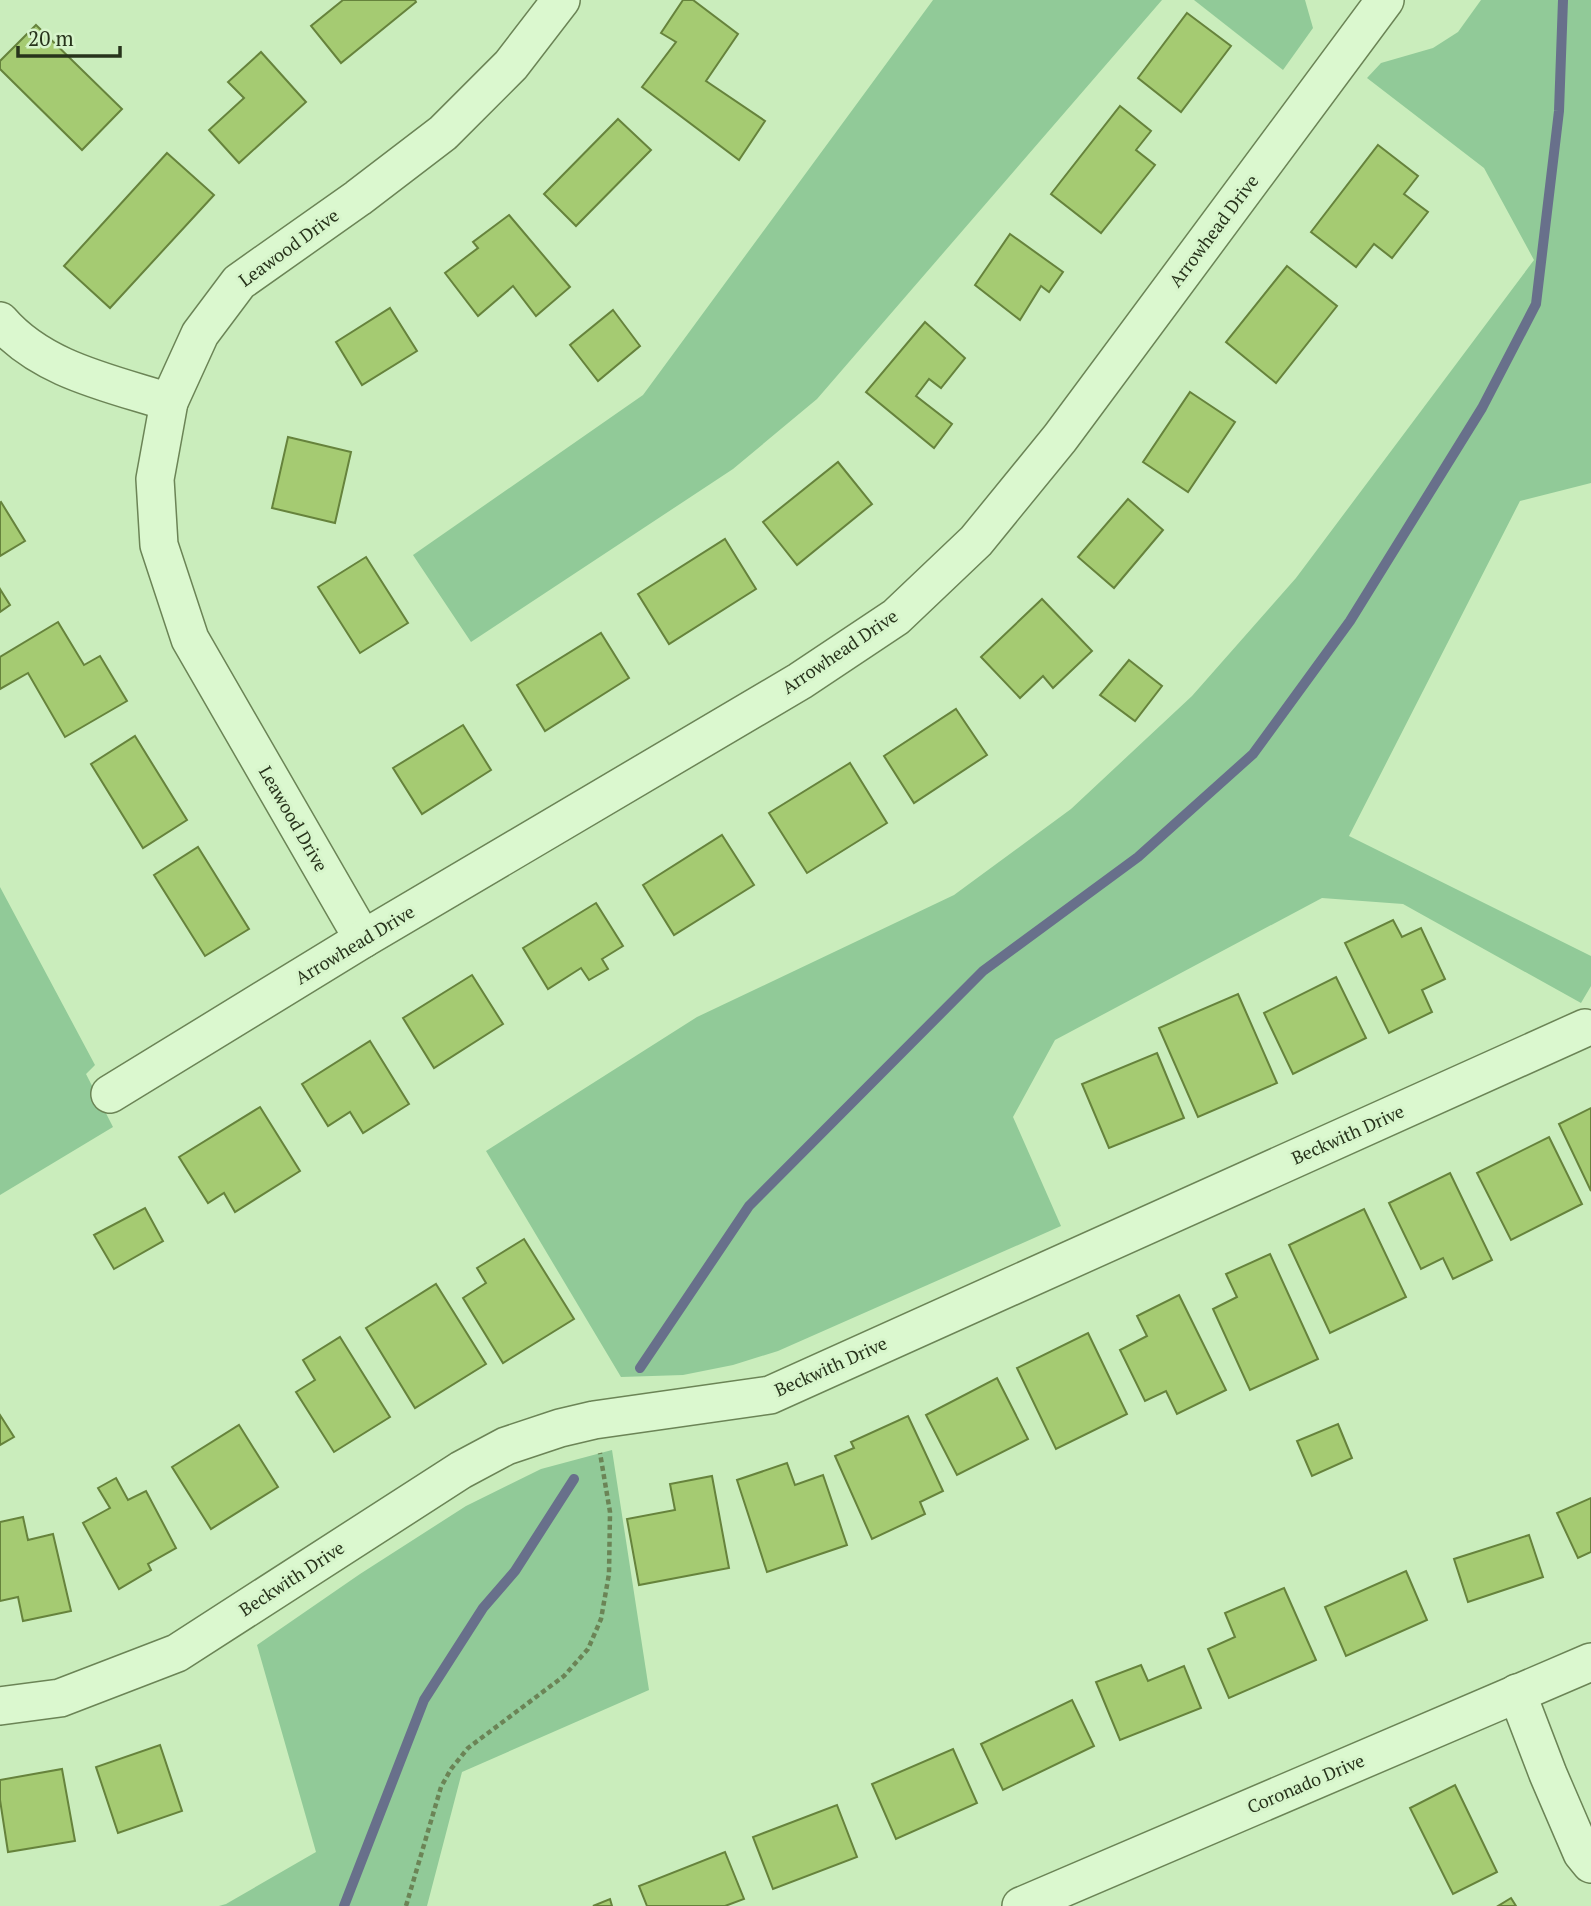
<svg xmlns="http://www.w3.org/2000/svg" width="1591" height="1906" font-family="'PT Serif',serif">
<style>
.green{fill:#91ca98}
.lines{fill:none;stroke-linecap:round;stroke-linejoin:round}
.stream{stroke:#68708b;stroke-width:10}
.building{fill:#a5cb72;stroke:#66833c;stroke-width:2}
.minor-casing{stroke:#6b8456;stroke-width:40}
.path{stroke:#6b8456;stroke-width:4.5;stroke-dasharray:5 3.5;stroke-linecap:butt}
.minor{stroke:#dbf8cf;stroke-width:37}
.labels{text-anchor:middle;stroke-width:6;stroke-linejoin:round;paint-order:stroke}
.street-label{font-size:18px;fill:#27331b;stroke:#d7f5cb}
</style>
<rect width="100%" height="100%" fill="#caedbc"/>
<g class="green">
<path d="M933 0H1162L817 399 733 469 471 642 413 555 643 395Z"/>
<path d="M1194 0H1305L1313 28 1283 70Z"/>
<path d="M1481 0H1591V483L1520 501 1349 836 1591 956V986L1581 1003 1403 904 1322 898 1055 1040 1013 1117 1061 1226 778 1351 733 1365 683 1375 621 1377 486 1151 697 1017 954 895 1071 809 1192 696 1296 578 1534 260 1484 168 1367 78 1381 63 1433 48 1458 32Z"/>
<path d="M0 887 95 1065 86 1074 113 1127 0 1195Z"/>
<path d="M612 1450 649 1690 462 1772 427 1906H219L226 1904 316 1852 257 1645 360 1574 466 1506 541 1469Z"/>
</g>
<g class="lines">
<g class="stream">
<path d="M640 1368 749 1206 983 971 1138 857 1253 754 1350 621 1482 408 1536 304 1559 111 1563 0"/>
<path d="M344 1906 424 1700 483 1608 515 1571 574 1479"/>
</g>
</g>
<g class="building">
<path d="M343 0H415L416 2 341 63 311 26Z"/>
<path d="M683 0H693L738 34 706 81 765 121 739 160 642 87 676 42 661 33Z"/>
<path d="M1187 13 1231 46 1181 112 1138 78Z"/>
<path d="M36 25 122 109 82 150 0 69V61Z"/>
<path d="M261 52 306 102 239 163 209 130 244 98 228 82Z"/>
<path d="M1120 106 1151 131 1136 150 1155 165 1101 233 1051 194Z"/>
<path d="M618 119 651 150 576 226 544 194Z"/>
<path d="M1378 145 1418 176 1404 194 1428 212 1392 258 1374 244 1356 267 1311 232Z"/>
<path d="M167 153 214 195 110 308 64 266Z"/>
<path d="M509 215 570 287 536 316 513 286 478 316 445 273 478 248 473 242Z"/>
<path d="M1010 234 1063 272 1049 292 1041 286 1020 320 975 285Z"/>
<path d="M1287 266 1337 306 1276 383 1226 342Z"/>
<path d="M390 308 417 351 362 385 336 342Z"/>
<path d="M613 310 640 346 598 381 570 345Z"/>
<path d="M925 322 965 358 941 388 929 379 916 396 952 424 934 448 866 392Z"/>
<path d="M1190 392 1235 422 1188 492 1143 462Z"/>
<path d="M288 437 351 452 335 523 272 508Z"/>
<path d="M838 462 872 504 797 565 763 522Z"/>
<path d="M1128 499 1163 530 1114 588 1078 557Z"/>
<path d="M1 502 25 541 0 556V503Z"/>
<path d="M725 539 756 589 669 644 638 594Z"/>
<path d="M366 557 408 623 360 653 318 587Z"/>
<path d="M0 589 10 605 0 612Z"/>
<path d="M1042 599 1092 651 1053 688 1043 676 1020 698 981 657Z"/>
<path d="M58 622 84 665 100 656 127 701 65 737 28 673 0 689V657Z"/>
<path d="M601 633 629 678 545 731 517 685Z"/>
<path d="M1129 660 1162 686 1135 721 1100 695Z"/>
<path d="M956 709 987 755 914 803 884 756Z"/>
<path d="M463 725 491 770 422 814 393 768Z"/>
<path d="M135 736 187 820 143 848 91 764Z"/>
<path d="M850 763 887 823 807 873 769 813Z"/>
<path d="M722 835 754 885 674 935 643 885Z"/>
<path d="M198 847 249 929 205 956 154 875Z"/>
<path d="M596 903 623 946 602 959 608 969 589 980 581 968 548 989 523 948Z"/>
<path d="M1393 920 1402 937 1421 928 1445 979 1422 990 1432 1012 1389 1033 1345 943Z"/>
<path d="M472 975 503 1024 434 1068 403 1018Z"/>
<path d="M1336 977 1366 1038 1293 1074 1264 1013Z"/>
<path d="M1238 994 1277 1083 1198 1117 1159 1028Z"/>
<path d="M370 1041 409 1104 363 1133 350 1112 328 1126 302 1084Z"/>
<path d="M1157 1053 1184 1118 1109 1148 1082 1084Z"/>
<path d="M260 1107 300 1171 235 1212 224 1193 208 1203 179 1157Z"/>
<path d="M1591 1108V1191L1559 1124Z"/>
<path d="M1549 1137 1582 1204 1511 1240 1477 1173Z"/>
<path d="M1450 1173 1492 1260 1453 1279 1443 1258 1421 1269 1389 1203Z"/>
<path d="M145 1208 163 1241 114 1269 94 1235Z"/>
<path d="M1364 1209 1406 1297 1330 1333 1289 1245Z"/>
<path d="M524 1239 574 1319 503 1363 463 1298 486 1283 477 1268Z"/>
<path d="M1270 1254 1318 1359 1250 1390 1213 1309 1237 1297 1226 1274Z"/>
<path d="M436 1284 486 1364 415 1408 366 1328Z"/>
<path d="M1179 1295 1226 1390 1177 1414 1166 1391 1145 1401 1120 1350 1147 1336 1137 1316Z"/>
<path d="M1088 1333 1127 1414 1056 1449 1017 1368Z"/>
<path d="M340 1337 390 1417 334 1452 296 1392 315 1380 303 1360Z"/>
<path d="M997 1378 1028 1439 957 1475 926 1415Z"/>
<path d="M0 1415 14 1437 0 1445Z"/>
<path d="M908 1416 943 1491 920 1502 925 1514 872 1539 835 1456 854 1448 851 1442Z"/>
<path d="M1338 1424 1352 1458 1312 1476 1297 1441Z"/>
<path d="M239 1425 278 1487 211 1529 172 1467Z"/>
<path d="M787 1463 795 1485 823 1475 847 1545 767 1572 737 1480Z"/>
<path d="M712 1476 729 1568 639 1585 627 1519 675 1510 670 1484Z"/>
<path d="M116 1478 128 1500 146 1491 176 1548 148 1564 151 1570 119 1589 83 1523 110 1508 98 1488Z"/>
<path d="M1591 1498V1552L1578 1558 1557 1513Z"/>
<path d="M23 1517 28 1540 53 1534 71 1611 23 1621 18 1597 0 1601V1522Z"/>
<path d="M1529 1535 1543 1577 1468 1602 1454 1559Z"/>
<path d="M1406 1571 1427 1620 1346 1656 1325 1607Z"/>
<path d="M1284 1588 1316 1660 1229 1698 1208 1649 1235 1637 1225 1613Z"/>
<path d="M1141 1665 1148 1681 1184 1666 1201 1708 1120 1740 1096 1682Z"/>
<path d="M1072 1700 1094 1746 1003 1790 981 1744Z"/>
<path d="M160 1745 182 1811 118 1833 96 1767Z"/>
<path d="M953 1749 977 1803 896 1839 872 1784Z"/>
<path d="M62 1769 75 1841 8 1852 0 1800V1780Z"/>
<path d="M1455 1785 1497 1872 1453 1894 1410 1808Z"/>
<path d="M837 1805 857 1857 773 1889 753 1837Z"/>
<path d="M725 1852 744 1899 725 1906H647L639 1886Z"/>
<path d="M1511 1898 1516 1906H1498Z"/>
<path d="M610 1899 612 1906H593Z"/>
</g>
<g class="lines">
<defs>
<g id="minor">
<path d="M0 321C42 370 110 383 169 402"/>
<path d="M363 939 190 639 159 545 155 479 169 402 200 334 239 282 358 198 443 133 511 65 561 0"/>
<path d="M110 1094 363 939 800 681 896 617 976 541 1060 438 1385 0"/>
<path d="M1517 1693 1548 1774 1582 1853 1591 1864"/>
<path d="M0 1706 60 1698 177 1653 461 1470 506 1446 560 1428 594 1420 770 1395 1585 1028"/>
<path d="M1021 1906 1591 1662"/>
</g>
</defs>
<use href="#minor" class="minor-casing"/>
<path class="path" d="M406 1906 441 1787 451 1769 468 1748 564 1676 588 1649 601 1619 609 1574 610 1512 600 1453"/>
<use href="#minor" class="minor"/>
</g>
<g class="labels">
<g class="street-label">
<text transform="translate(1214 231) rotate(-53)" y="6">Arrowhead Drive</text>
<text transform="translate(289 248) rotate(-36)" y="6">Leawood Drive</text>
<text transform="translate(840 652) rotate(-34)" y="6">Arrowhead Drive</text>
<text transform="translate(293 819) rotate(60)" y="6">Leawood Drive</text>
<text transform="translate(355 945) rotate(-31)" y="6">Arrowhead Drive</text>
<text transform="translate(1348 1135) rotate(-24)" y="6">Beckwith Drive</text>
<text transform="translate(831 1367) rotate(-24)" y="6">Beckwith Drive</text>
<text transform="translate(292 1579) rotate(-33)" y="6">Beckwith Drive</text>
<text transform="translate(1306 1784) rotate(-23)" y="6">Coronado Drive</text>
</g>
</g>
<path d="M18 46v10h102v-10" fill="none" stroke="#27331b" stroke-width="3.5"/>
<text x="28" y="46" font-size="21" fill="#27331b" stroke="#d7f5cb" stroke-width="5" paint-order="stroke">20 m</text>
</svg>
